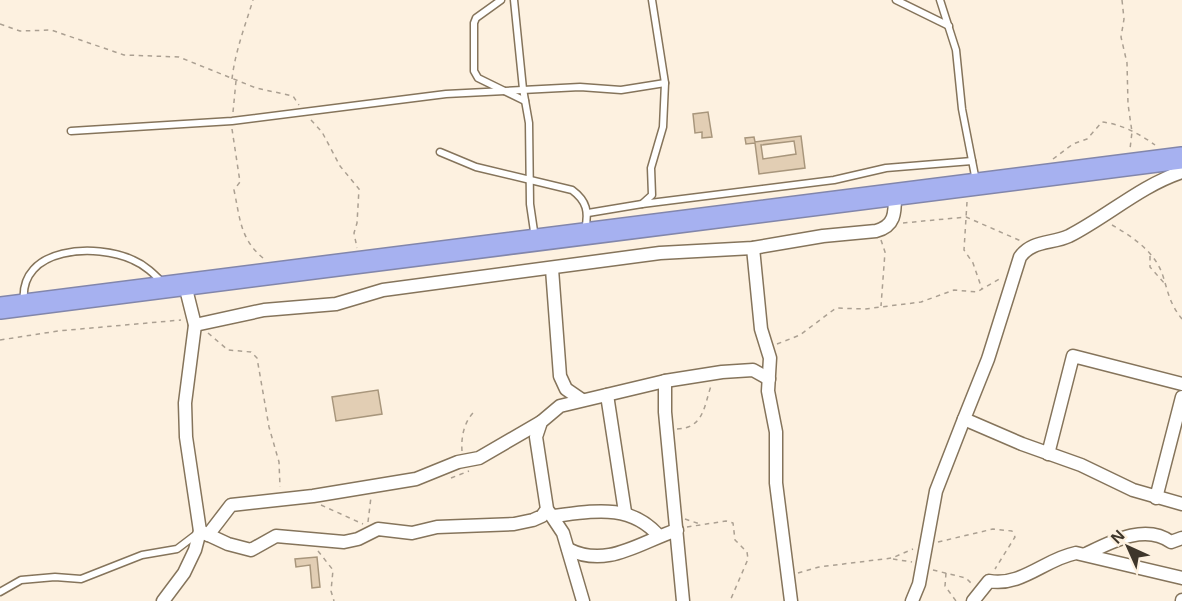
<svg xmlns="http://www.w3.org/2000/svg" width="1182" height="601" font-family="Helvetica,sans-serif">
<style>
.building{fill:#e2ceb4;stroke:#a8967c;stroke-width:1.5;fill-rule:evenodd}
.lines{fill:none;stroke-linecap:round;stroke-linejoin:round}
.lane-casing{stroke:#85745b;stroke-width:9}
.street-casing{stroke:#85745b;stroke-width:15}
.highway-casing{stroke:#8286ab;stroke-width:24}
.path{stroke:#aba092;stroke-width:1.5;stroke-dasharray:4.5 4.5;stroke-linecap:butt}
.lane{stroke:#fff;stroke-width:6}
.street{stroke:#fff;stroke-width:12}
.highway{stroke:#a6b1f0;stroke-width:21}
</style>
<rect width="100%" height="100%" fill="#fdf1e0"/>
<g class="building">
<path d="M708 112 712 137 702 138V132L695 133 693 114Z"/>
<path d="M801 136 805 168 759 174 755 143 746 144 745 138 754 137 755 142ZM794 141 796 154 763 159 761 145Z"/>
<path d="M378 390 382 414 336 421 332 397Z"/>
<path d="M317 557 320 587 312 588 310 565 296 567 295 559Z"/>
</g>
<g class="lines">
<defs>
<g id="lane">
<path d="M501 0 476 18 474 23V71L478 78 525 101"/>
<path d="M514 0 523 89 529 123 530 204 535 238"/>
<path d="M896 0 949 26"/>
<path d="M940 0 956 50 962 109 976 181"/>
<path d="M71 131 232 121 446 94 580 87 621 90 665 83"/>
<path d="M440 152 476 167 572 190C587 201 589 212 585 230"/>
<path d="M642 204 834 180 886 168 972 161"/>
<path d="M588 213 642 204 652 195 651 168 663 127 665 83 652 0"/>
<path d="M24 302C18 246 97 243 133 260 145 265 154 274 163 283"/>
<path d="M0 592 21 580 55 577 81 579 142 555 177 549 198 533"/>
</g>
<g id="street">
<path d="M1182 172C1140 186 1108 216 1069 236 1052 244 1032 240 1020 257L988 359 964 419 1022 444 1081 465 1133 490 1182 504"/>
<path d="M753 248 761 329 770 358 768 391 776 432V483L791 601"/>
<path d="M552 269 560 376 566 389 582 400"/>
<path d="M195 325 264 310 336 304 383 290 660 253 753 248 823 236 876 231C895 226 895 213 895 196"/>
<path d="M665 381V412L683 601"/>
<path d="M607 395 625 512"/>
<path d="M1048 454 1073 356 1182 384"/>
<path d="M1156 498 1182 397"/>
<path d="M549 512 563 533 583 601"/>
<path d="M554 516C594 511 630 503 659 536"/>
<path d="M200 531 228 544 251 550 276 536 344 542 358 539 378 529 412 533 437 527 514 524 533 520 542 516 547 509 536 437 541 422 560 406 665 381 722 372 753 370 769 379"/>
<path d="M208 535 231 505 313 496 416 479 458 462 479 458 541 422"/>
<path d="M568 549C607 569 640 542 677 530"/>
<path d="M1086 554C1111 542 1145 523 1171 542L1182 538"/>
<path d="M163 601 184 573 195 550 200 531 186 437 185 403 195 325 185 285"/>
<path d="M912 601 919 584 936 491 964 419"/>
<path d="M973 601 989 581C1021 587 1045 559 1076 553L1182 578"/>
<path d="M1182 601V600"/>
</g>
<path id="highway" d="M0 308 1182 158"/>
</defs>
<use href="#lane" class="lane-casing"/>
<use href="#street" class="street-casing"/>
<use href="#highway" class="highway-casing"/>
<g class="path">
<path d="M1122 0 1124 19 1121 37 1127 63 1128 104 1132 132 1130 149"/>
<path d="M0 24 20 31 51 30 124 55 179 57 256 88 293 96 299 105"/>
<path d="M232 79C235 52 245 26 253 0"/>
<path d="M233 112 236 81"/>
<path d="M311 120 322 132 340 166 359 189 357 223 354 233 357 248"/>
<path d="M232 129 240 182 234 190C240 218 240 239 263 258"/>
<path d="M1053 159 1073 144 1087 139 1102 122C1121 124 1140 134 1155 145"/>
<path d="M967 202 964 250 973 263 982 289"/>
<path d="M903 223 966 217 1021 241"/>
<path d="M1112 225C1131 236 1153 250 1162 273 1168 291 1169 303 1182 319"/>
<path d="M881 240 885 252 881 306"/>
<path d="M1150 256V267L1165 284"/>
<path d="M208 333 228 350 251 352 257 358 269 427 279 462 280 487"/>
<path d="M0 340 58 331 181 320"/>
<path d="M777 344 800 335 836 308 865 309 921 302 954 290 977 292 1001 278"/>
<path d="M677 429C704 428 704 406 711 386"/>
<path d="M462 451C461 437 464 421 475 411"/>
<path d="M451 478 469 471"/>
<path d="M321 505 363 524"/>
<path d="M685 519 700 524"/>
<path d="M368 522 371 497"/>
<path d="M687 527 726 521 733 523 735 540 747 552 748 559 730 601"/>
<path d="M938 542 993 529 1012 531 1015 537 995 569"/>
<path d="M318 551 333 570 331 591 334 601"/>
<path d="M893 559 912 562"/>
<path d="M933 570 966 578 972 584"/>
<path d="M798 573 819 567 892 558 913 549"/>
<path d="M946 573 945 586 956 601"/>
</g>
<use href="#lane" class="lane"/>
<use href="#street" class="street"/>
<use href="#highway" class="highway"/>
</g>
<g transform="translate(1128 547) rotate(315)" stroke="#fdf1e0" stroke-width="4.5" paint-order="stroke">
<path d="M0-4.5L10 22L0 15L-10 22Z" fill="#3e362b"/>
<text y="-9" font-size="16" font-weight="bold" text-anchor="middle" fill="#3e362b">N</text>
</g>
</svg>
